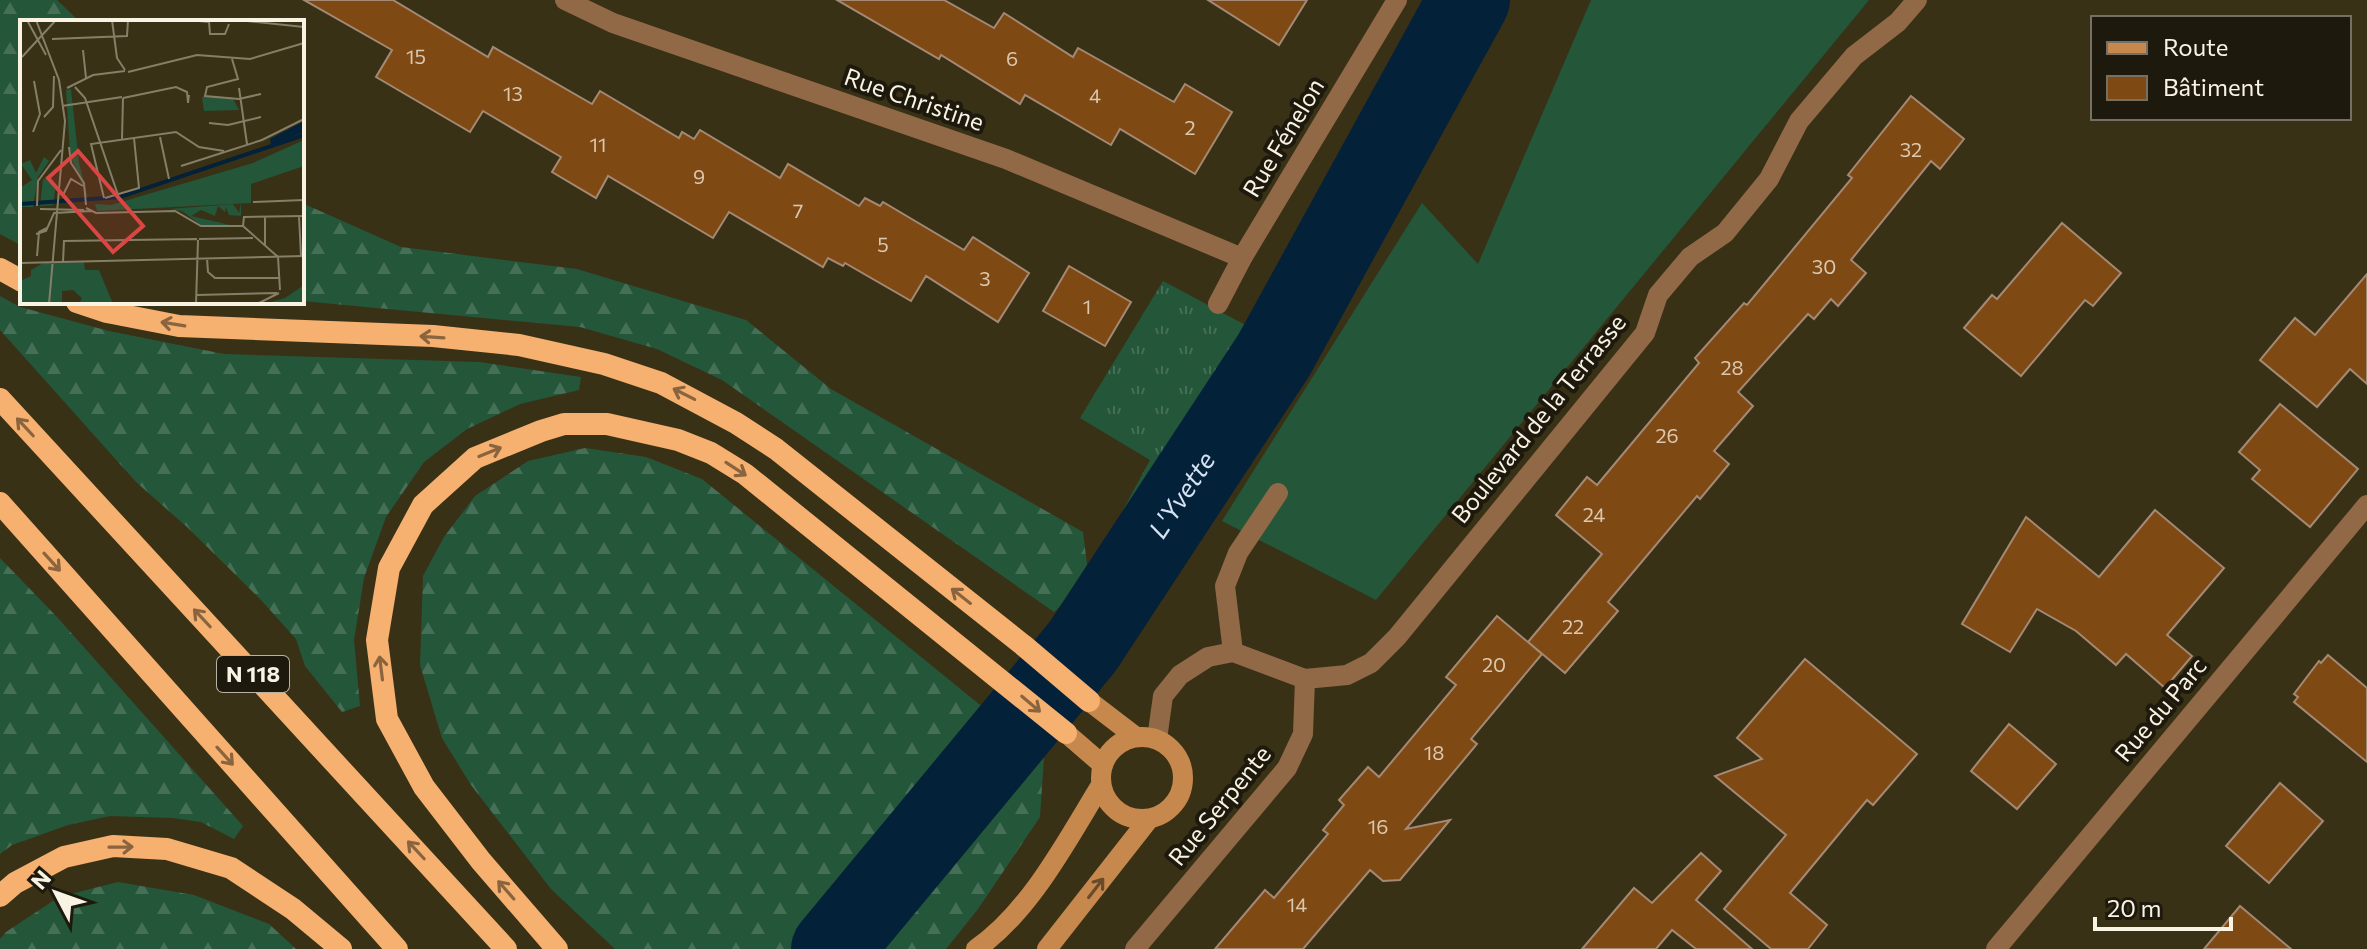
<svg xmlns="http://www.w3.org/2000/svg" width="2367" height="949" font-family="Commissioner,sans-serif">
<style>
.grass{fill:url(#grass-tufts)}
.forest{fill:url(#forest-firs)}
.pitch{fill:#245639}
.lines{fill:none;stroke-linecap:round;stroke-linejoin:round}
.river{stroke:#04213a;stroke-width:82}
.building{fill:#7f4914;stroke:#a48975;stroke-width:2}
.service{stroke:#926947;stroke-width:20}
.minor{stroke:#926947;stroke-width:20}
.tertiary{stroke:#926947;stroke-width:20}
.secondary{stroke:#c7884e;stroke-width:20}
.trunk{stroke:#f6b070;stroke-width:22}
.oneway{stroke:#8a643e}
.oneway2{stroke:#694b2a}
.labels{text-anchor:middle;stroke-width:8;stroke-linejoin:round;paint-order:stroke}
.number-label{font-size:20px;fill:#dac8af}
.shield{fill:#1d190d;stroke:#b7b2a3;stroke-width:2}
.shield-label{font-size:22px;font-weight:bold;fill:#f9f3e3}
.street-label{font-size:24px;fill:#f9f3e3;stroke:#1d190d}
.water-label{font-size:26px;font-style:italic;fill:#d4e2f1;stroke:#1d190d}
.inset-river{fill:none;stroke:#04213a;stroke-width:4}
.inset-road{fill:none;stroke:#867f68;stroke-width:2}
.view{fill:#db4644;fill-opacity:0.15;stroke:#db4644;stroke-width:4}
.inset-edge{fill:none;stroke:#f9f3e3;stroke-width:4}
</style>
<defs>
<pattern id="grass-tufts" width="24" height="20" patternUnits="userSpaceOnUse" patternTransform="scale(2)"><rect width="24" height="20" fill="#245639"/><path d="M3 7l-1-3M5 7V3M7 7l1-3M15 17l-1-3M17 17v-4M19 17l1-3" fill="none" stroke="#456f56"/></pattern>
<pattern id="forest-firs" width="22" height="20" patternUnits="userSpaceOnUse" patternTransform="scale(2)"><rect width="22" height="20" fill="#245639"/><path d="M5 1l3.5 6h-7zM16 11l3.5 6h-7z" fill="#456f56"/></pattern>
</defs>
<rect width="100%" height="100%" fill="#393116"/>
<path class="grass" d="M1163 281 1251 328 1138 522 1122 512 1150 460 1080 418Z"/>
<g class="forest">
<path d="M0 0H57L80 22H22V246L0 234Z"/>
<path d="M302 203 401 247 577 269 746 320 831 389 1083 532 1089 580 1054 612 722 380 657 349 580 327 302 301Z"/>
<path d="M0 296 20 307 109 331 224 354 479 362 581 377 579 390 520 404 467 429 424 462 386 517 364 578 354 640 360 706 342 712 305 666 296 639 261 600 187 527 136 482 0 330Z"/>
<path d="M585 448 646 457 702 479 1044 757 1040 817 978 909 946 949H615L551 889 471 785 442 738 420 665 423 576 444 537 475 496 528 461Z"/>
<path d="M0 558 57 617 243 826 234 839 201 822 173 818 110 816 68 825 12 845 0 854Z"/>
<path d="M118 882 194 895 269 924 296 949H0V939L6 932 59 897Z"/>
</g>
<path class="pitch" d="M1591 0H1869L1376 600 1222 521 1422 203 1478 264Z"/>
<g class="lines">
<path class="river" id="s1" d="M832 949 1083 646 1274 355 1469 0"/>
</g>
<g class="building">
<path d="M304 0H393L488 57 493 47 592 104 600 91 679 138 682 132 694 139 700 130 780 178 788 164 859 206 865 198 880 206 883 202 964 250 973 237 1029 273 998 322 926 276 911 301 845 263 843 266 828 258 823 267 729 212 713 238 608 176 596 198 552 172 561 157 483 111 470 132 376 77 392 50Z"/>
<path d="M837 0H944L994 28 1004 13 1073 57 1078 48 1174 102 1185 84 1232 112 1195 174 1120 129 1111 145 1025 95 1020 104 941 55 939 59Z"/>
<path d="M1208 0H1307L1279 45Z"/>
<path d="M1911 96 1964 139 1940 169 1931 161 1851 260 1866 273 1838 306 1831 299 1814 319 1808 314 1738 392 1753 406 1714 451 1729 464 1700 499 1697 496 1608 602 1618 611 1565 673 1528 642 1602 554 1556 515 1587 477 1597 485 1699 363 1695 358 1744 303 1747 305 1852 178 1848 175Z"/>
<path d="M2062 223 2121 273 2093 306 2085 300 2021 376 1964 328 1992 295 1997 299Z"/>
<path d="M1069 266 1131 302 1105 346 1043 311Z"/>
<path d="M2367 274V384L2350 369 2317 407 2260 360 2295 318 2315 335Z"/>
<path d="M2280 404 2358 469 2310 527 2252 479 2260 470 2239 452Z"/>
<path d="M2155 510 2224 568 2167 635 2192 656 2165 688 2126 654 2116 665 2076 631 2037 609 2010 652 1962 624 2026 517 2099 577Z"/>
<path d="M1497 616 1542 654 1471 739 1477 744 1406 829 1450 820 1400 880 1383 881 1370 870 1303 949H1215L1265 890 1274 898 1328 834 1323 830 1344 805 1339 800 1368 767 1379 777 1456 685 1446 677Z"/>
<path d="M2328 655 2367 688V762L2294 702 2298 697 2294 694 2319 661 2321 663Z"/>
<path d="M1805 659 1917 754 1873 805 1867 800 1790 893 1827 925 1808 949H1771L1724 909 1786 835 1715 776 1762 759 1737 738Z"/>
<path d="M2009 724 2056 764 2017 809 1971 771Z"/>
<path d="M2280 783 2323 821 2269 883 2226 846Z"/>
<path d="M1701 853 1721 871 1696 900 1752 949H1696L1672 930 1656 949H1582L1634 888 1652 903Z"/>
<path d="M2240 906 2291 949H2204Z"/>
</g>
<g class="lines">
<path class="service" d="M1233 652 1225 586 1238 553 1278 493"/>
<g class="minor">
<path d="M565 0 613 23 1006 159 1242 258"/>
<path d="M1218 304 1242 258 1397 0"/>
<path d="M1135 949 1287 768 1303 734 1305 679"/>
<path d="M1996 949 2367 505"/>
</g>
<path class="tertiary" d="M1157 739 1163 696 1180 675 1208 657 1233 652 1305 679 1347 675 1371 663 1397 637 1645 333 1658 295 1690 257 1725 233 1769 179 1799 121 1854 56 1898 22 1917 0"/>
<g class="secondary">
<path d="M1089 701 1136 737"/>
<path d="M1066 733 1103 765"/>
<circle cx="1142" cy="778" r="41"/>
<path d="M976 949C1030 912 1067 840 1101 785"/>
<path d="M1047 949 1149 819"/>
</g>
<g class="trunk">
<path d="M0 269 22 281"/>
<path d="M77 302 107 312 179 326 433 336 519 345 604 364 661 383 736 423 776 449 1023 645 1089 701"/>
<path d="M0 399 506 949"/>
<path d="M0 503 397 949"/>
<path d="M0 896 15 883 64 857 113 846 167 849 231 868 293 909 341 949"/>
<path d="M557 949 481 861 424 787 387 719 377 640 389 568 423 505 475 458 541 431 564 424H607L678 440 711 453 745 474 1066 733"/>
</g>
</g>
<defs><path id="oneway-shaft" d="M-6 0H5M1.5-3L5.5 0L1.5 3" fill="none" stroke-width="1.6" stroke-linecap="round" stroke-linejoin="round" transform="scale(2)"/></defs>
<g class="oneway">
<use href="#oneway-shaft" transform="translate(173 324) rotate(-171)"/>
<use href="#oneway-shaft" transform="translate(432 337) rotate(-176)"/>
<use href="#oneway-shaft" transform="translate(684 394) rotate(-153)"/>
<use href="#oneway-shaft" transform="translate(25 427) rotate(-133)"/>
<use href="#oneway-shaft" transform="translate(490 452) rotate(-22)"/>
<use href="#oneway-shaft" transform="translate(736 469) rotate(33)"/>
<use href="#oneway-shaft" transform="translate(52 562) rotate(48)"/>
<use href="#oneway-shaft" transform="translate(961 596) rotate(-142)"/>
<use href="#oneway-shaft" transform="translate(202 618) rotate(-133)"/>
<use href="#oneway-shaft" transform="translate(381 668) rotate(-97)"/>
<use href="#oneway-shaft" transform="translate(1031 704) rotate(40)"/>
<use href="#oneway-shaft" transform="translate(225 756) rotate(48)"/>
<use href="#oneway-shaft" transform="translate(121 847) rotate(-1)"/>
<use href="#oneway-shaft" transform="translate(416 850) rotate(-133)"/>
<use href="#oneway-shaft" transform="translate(506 890) rotate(-131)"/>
</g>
<use class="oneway2" href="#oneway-shaft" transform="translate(1096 888) rotate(-52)"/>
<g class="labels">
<g class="number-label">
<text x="416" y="64">15</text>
<text x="1012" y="66">6</text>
<text x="513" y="101">13</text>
<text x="1095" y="103">4</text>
<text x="1190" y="135">2</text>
<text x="598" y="152">11</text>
<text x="1911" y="157">32</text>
<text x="699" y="184">9</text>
<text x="798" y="218">7</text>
<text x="883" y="252">5</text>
<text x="1824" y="274">30</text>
<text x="985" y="286">3</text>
<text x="1087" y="314">1</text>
<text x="1732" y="375">28</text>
<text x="1667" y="443">26</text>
<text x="1594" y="522">24</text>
<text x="1573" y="634">22</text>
<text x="1494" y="672">20</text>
<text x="1434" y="760">18</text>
<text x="1378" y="834">16</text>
<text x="1297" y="912">14</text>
</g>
<rect class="shield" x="217" y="656" width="72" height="36" rx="6"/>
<g class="shield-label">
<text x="253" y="682">N 118</text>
</g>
<g class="street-label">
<text transform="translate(914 100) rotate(19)" y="8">Rue Christine</text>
<text transform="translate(1284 138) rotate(-59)" y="8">Rue Fénelon</text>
<text transform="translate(1539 419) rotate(-51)" y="8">Boulevard de la Terrasse</text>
<text transform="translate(2161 710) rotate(-50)" y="8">Rue du Parc</text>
<text transform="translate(1220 806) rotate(-51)" y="8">Rue Serpente</text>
</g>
<g class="water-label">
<text dy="9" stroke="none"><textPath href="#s1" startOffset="574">L'Yvette</textPath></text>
</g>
</g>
<g transform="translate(20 20)">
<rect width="284" height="284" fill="#393116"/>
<path d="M182 77H212L219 90 184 91Z" fill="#245639"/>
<path d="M51 69 59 143 69 182 50 135 46 70ZM24 137 29 141 18 157 13 187H0V168L12 160 1 144 10 140 16 153ZM31 158 36 165 33 185 20 186 23 159ZM221 183V196L209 195 206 187 205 192 198 186 195 196 181 190 171 196 210 205H181L162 191 149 189 213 184 219 193ZM64 242 65 250H79L93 284H59L62 278 53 270 42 271V284H0V261L11 256V250L23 243ZM284 265V284H243L265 278Z" fill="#245639"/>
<path d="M284 120V146L231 164V183L77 191 75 184 91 185 233 143Z" fill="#245639"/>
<path d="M284 101V112L251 125 250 119Z" fill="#04213a"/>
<path class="inset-river" d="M0 184 100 177 284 115"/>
<path class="inset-road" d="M7 0 26 35M16 0 39 60 45 101 29 284M92 0 97 38 105 50M169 0 189 2 190 14H205L209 4M218 0 284 7M32 19 107 16 108 0M63 30 66 58M2 37 36 0M212 39 218 59 187 67 185 76 219 79 241 74M108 52 177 35 230 39 284 23M55 67 65 78 98 175M47 68 73 55 105 51M219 68 227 124M103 78 156 67 167 72 168 83 169 75M42 86 102 77M24 97 33 87 34 56M189 103 208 105 241 97M13 112 20 94 14 61M140 117 149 159M102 119 103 78M49 127 51 143 64 163 66 185M161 146 242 120 284 99M43 175 51 159 63 166M84 178 71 124 156 112 179 127 204 131M85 178 119 168 114 118M233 182 284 180M17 186 18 161 41 130M66 188 76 193 155 191 181 206H223L258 237 260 270M20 189 64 190M279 196 281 236M223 206 224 197 284 196M16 214 26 211 34 193 72 191M179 219 233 218M245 225V197M17 236 19 212 27 208M187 238 188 252 195 258H259M43 242 44 221 177 219M0 243 284 236M177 275 257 273M176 284 178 220M237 284 259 273"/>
<path class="view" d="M58 131 123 206 93 232 28 158Z"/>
<rect width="284" height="284" class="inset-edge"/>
</g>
<rect x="2091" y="16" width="260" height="104" fill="#1d190d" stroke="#757063" stroke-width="2"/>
<rect x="2107" y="42" width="40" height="12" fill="#c7884e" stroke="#757063" stroke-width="2"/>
<text x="2163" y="56" font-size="24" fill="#f9f3e3">Route</text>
<rect x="2107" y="76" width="40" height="24" fill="#7f4914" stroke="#757063" stroke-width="2"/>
<text x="2163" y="96" font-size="24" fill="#f9f3e3">Bâtiment</text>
<g transform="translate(56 893) rotate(311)" stroke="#1d190d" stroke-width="6" paint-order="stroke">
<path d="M0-6L14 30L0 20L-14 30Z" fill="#f9f3e3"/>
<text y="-12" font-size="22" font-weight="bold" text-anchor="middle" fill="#f9f3e3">N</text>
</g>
<path d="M2095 917v12h136v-12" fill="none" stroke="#f9f3e3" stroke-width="4"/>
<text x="2107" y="917" font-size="24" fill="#f9f3e3" stroke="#1d190d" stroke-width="6" paint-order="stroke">20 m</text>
</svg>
